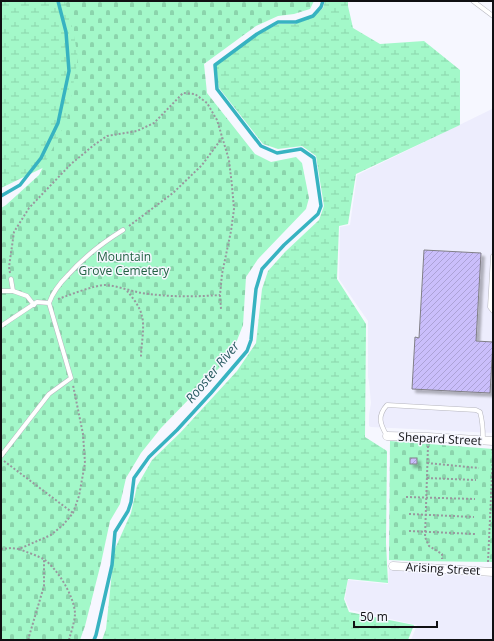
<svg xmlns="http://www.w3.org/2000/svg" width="494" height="641" font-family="'Open Sans',sans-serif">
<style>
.built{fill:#ededfd}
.wetland{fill:url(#wetland-marsh)}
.cemetery{fill:url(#cemetery-stones)}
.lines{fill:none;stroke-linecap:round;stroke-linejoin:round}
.stream{stroke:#37b3c1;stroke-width:3.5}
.building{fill:url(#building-hatch);stroke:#807f86;filter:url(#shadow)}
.lane-casing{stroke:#b6b6be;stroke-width:5}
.street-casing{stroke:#b6b6be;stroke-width:9}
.path{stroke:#98989e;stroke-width:2;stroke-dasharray:2 2;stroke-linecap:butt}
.lane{stroke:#fff;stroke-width:4}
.street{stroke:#fff;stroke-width:8}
.labels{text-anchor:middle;stroke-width:3;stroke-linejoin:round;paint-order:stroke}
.park-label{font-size:12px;fill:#236244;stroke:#f6f7ff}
.street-label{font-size:12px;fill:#101013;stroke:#f6f7ff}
.water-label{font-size:13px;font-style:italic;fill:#295b61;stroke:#f6f7ff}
</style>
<defs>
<pattern id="wetland-marsh" width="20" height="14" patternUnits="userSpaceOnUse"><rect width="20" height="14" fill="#a3f8c9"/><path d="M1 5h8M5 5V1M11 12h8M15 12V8" fill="none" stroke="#8bd4ac"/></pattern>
<pattern id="cemetery-stones" width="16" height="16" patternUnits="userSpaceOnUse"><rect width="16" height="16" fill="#a3f8c9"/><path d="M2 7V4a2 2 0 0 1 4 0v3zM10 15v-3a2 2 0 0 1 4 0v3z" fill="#8bd4ac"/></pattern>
<pattern id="building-hatch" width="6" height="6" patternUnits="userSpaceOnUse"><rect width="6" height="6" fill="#cabefb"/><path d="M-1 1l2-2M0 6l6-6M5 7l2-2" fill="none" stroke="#aca2d6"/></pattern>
<filter id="shadow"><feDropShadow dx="3.5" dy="3.5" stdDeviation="1" flood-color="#0004"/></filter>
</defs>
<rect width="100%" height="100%" fill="#f6f7ff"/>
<g class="built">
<path d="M493 108V433L371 427 369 426V415L371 403 369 382 368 377V321L339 279 340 227 350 225 357 175 490 110Z"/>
<path d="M389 567 442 574 493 577V640H411L417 625 350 610 345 599 348 580 388 584Z"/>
</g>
<g class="wetland">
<path d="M1 1H234L55 162 1 188Z"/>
<path d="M325 1H348V6L353 28 380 44 424 41 460 70V125L356 174 348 224 339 226 337 279 366 324 365 437 387 451 386 543 388 583 348 579 344 599 349 612 414 625 408 640H102L106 629 109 601 114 551 131 513 137 486 152 460 180 433 237 371 256 343 262 289 268 271 285 252 319 220 324 206 316 156 302 146 278 149 263 144 219 88 216 65 257 35 278 24H295L313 17 323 8Z"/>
</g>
<g class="cemetery">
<path d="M65 1H314L310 9 294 14 278 16 256 26 204 64 207 93 255 154 271 162 296 157 302 163 309 198 306 209 258 259 246 277 243 325 236 343 221 366 161 428 141 453 126 478 120 504 110 521 101 563 85 626 80 640H1V208L6 205 39 175 67 120 78 58 73 30Z"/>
<path d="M390 441 493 449V562L413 561 389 560Z"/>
</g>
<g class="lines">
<g class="stream">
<path d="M1 196 20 185 41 158 58 123 69 71 66 32 58 1"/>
<path d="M94 640 96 635 112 565 115 532 128 511 131 502 134 478 149 457 177 430 211 393 247 351 251 340 252 329 256 289 262 269 284 245 318 214 321 206 314 158 301 149 277 153 261 146 217 89 215 65 257 34 278 22H296L313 16 321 7 323 1"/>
</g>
</g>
<g class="building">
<path d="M424 250 481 253 476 341 493 342 490 393 412 389 415 337 419 338Z"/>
<rect x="410" y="458" width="7" height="6"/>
</g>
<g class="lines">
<defs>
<g id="lane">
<path d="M473 1 493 16"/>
<path d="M493 256 490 307 493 311"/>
<path d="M11 279 13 291"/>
<path d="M1 291H13L27 296 34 305"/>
<path d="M49 303C53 292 60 283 68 275 84 257 102 243 123 230"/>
<path d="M1 326 37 302 49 303 71 378 49 394 1 456"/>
<path d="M387 436C380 424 377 416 387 405L476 410 480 412C483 422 483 429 483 440"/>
</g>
<g id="street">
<path d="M387 436 428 437 493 441"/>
<path d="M393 566 493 572"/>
</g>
</defs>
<use href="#lane" class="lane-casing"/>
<use href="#street" class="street-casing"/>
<g class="path">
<path d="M129 226 173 193 202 165 222 138"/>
<path d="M10 273 9 267 14 232 29 208 71 164 94 145 107 136 137 131 154 123 183 93 195 94 207 103 217 120 229 160 232 186 234 209 231 231 222 274 220 295 221 309"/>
<path d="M127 291C133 298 140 307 142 316 145 328 141 345 141 357"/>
<path d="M58 299C70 295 94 285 106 285 118 286 130 291 142 293 168 297 194 297 220 295"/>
<path d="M428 446 425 537 429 546 442 554V559"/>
<path d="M4 461 73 513"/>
<path d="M427 463 479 468"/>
<path d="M427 478 476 480"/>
<path d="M406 497 475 499"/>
<path d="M409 514 474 517"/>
<path d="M409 531 475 534"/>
<path d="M1 549 11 548 19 549 51 535 63 525 73 513 79 496 85 463 83 434 73 385"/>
<path d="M19 549C26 552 39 556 45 560 58 570 74 596 75 613 75 621 71 632 69 640"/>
<path d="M488 562 493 454 492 449"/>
<path d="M28 640 44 586V560"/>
</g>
<use href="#lane" class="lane"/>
<use href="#street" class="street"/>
</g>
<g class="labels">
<g class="park-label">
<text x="124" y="261">Mountain<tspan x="124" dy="14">Grove Cemetery</tspan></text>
</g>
<g class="street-label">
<text transform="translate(440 439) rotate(3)" y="4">Shepard Street</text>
<text transform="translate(443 569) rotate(3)" y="4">Arising Street</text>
</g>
<g class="water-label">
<text transform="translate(212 372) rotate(-50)" y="5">Rooster River</text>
</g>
</g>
<rect width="494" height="641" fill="none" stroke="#101013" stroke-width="4"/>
<path d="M354 621v6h83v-6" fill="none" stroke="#101013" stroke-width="2"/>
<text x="360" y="621" font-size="12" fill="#101013" stroke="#f6f7ff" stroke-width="3" paint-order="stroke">50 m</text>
</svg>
